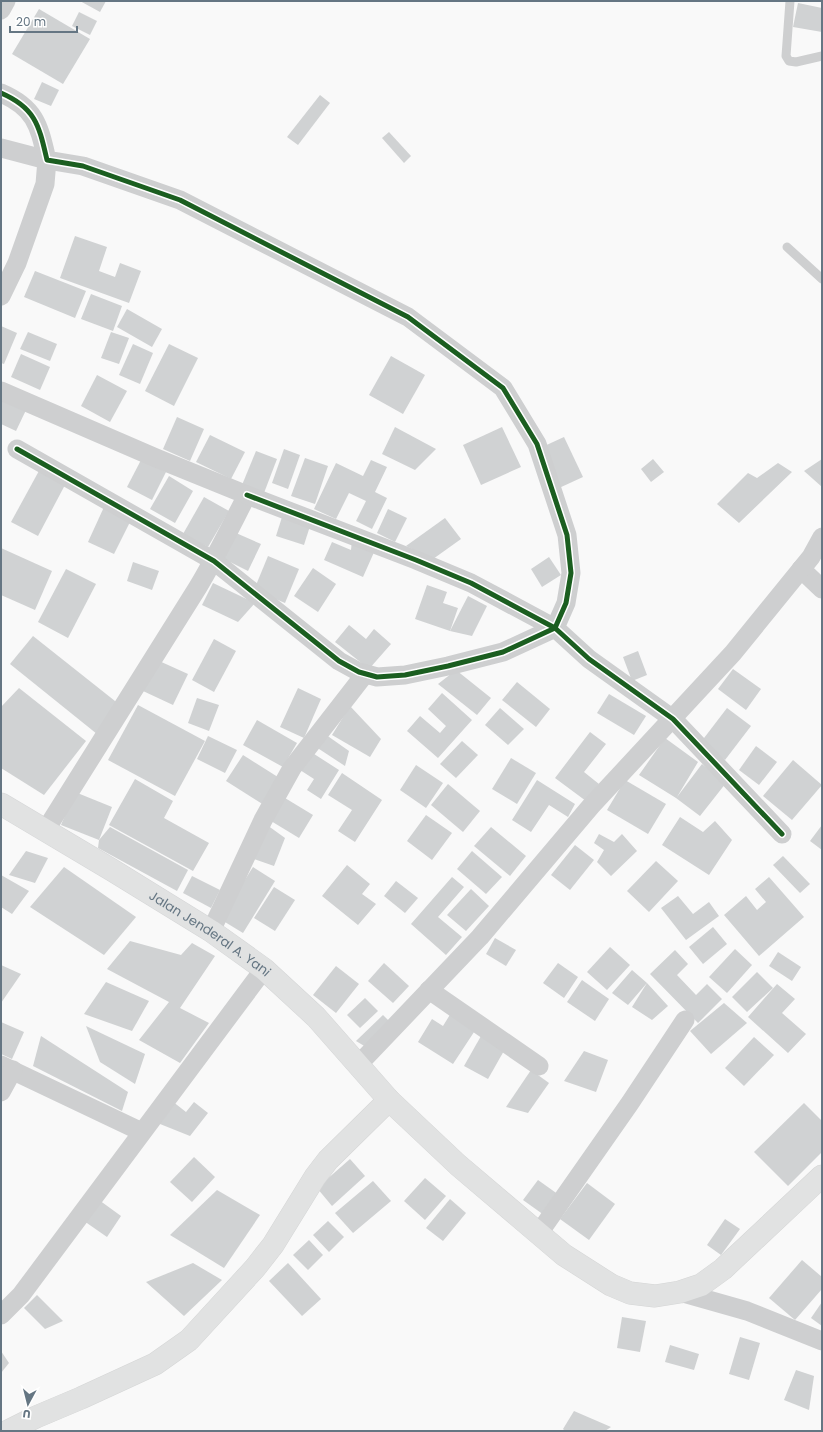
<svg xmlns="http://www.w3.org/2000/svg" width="823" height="1432" font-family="Poppins,sans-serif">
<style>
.building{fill:#d0d2d3}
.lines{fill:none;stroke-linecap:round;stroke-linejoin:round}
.secondary-casing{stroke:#d5d6d7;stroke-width:23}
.trunk-casing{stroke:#d5d6d6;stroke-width:23}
.service{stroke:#cecfd0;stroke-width:9}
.minor{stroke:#cecfd0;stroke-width:19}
.secondary{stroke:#e1e2e2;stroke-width:22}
.trunk{stroke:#e1e2e2;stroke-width:22}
.cycleway-casing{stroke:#fff;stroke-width:8}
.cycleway{stroke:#1b5e20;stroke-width:5}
.labels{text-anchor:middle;stroke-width:4;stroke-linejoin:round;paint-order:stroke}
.street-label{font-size:13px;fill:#657683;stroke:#fff}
</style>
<rect width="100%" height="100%" fill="#f9f9f9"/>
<g class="building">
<path d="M80 1H106L100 12Z"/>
<path d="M798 3 822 8V32L793 27Z"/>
<path d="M39 9 90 39 63 84 12 54Z"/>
<path d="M79 12 97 21 90 35 72 26Z"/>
<path d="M42 82 59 90 51 106 34 99Z"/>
<path d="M320 95 330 103 298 145 287 137Z"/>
<path d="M389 132 411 156 404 163 382 138Z"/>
<path d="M75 236 107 247 99 271 115 277 120 263 141 271 129 303 60 278Z"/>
<path d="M35 271 86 291 75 318 24 297Z"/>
<path d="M91 294 122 306 113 331 81 319Z"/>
<path d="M127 309 162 329 152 347 117 327Z"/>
<path d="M1 326 17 333 4 364 1 363Z"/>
<path d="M28 332 57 344 50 361 20 349Z"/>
<path d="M111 332 129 338 119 364 101 358Z"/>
<path d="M133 344 153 353 140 384 119 375Z"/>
<path d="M169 344 198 358 174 406 145 391Z"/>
<path d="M21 354 50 367 40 390 11 377Z"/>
<path d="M391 356 425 375 403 414 369 395Z"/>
<path d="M97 375 127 391 110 422 81 406Z"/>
<path d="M1 395 27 408 16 431 1 424Z"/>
<path d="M177 417 204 429 190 461 163 449Z"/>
<path d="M395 427 436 449 415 470 382 454Z"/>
<path d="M502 427 521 467 481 485 463 445Z"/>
<path d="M210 435 245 452 231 479 196 462Z"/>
<path d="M564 437 583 477 559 488 540 448Z"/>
<path d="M284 449 300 455 288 489 272 483Z"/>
<path d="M256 451 277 459 264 493 242 485Z"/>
<path d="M305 458 328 466 315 504 291 496Z"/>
<path d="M653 459 664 472 651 482 641 469Z"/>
<path d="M822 459V487L804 471Z"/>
<path d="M141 460 166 472 152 500 127 487Z"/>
<path d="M371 460 387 467 375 492 387 498 372 529 356 521 366 501 349 493 336 519 314 509 336 463 363 476Z"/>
<path d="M778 463 792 472 739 523 717 504 748 473 757 478Z"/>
<path d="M40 469 66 483 38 536 11 522Z"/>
<path d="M169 476 193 491 175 523 150 509Z"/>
<path d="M204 497 229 511 208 547 183 534Z"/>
<path d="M104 507 131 520 114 554 88 542Z"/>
<path d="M388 509 407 518 395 542 377 533Z"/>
<path d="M282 517 310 526 304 545 276 536Z"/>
<path d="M445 518 461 539 433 559 406 546Z"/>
<path d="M236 533 261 544 248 571 224 559Z"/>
<path d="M352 540 375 550 363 577 324 560 332 542 351 550Z"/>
<path d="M1 548 52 571 35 610 1 595Z"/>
<path d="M268 556 299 569 285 603 254 590Z"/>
<path d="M549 557 561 575 542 587 531 569Z"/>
<path d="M133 562 159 571 152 590 127 581Z"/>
<path d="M313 568 336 584 318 612 294 596Z"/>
<path d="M66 569 96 584 68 638 38 622Z"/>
<path d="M213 583 255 603 238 622 202 605Z"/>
<path d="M427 585 447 592 443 603 458 608 450 631 415 619Z"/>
<path d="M468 596 487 606 472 636 450 631Z"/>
<path d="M349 625 366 639 374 629 391 644 369 669 335 642Z"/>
<path d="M33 636 120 705 97 734 10 664Z"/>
<path d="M214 639 236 651 214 692 192 680Z"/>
<path d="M638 651 647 675 632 681 623 657Z"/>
<path d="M157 660 188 674 173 705 143 691Z"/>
<path d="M733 669 761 689 746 710 718 689Z"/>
<path d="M456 670 491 698 477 715 438 684Z"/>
<path d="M517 682 550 709 536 727 502 700Z"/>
<path d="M19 688 86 741 44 795 1 768V707Z"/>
<path d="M298 688 321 699 304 738 280 727Z"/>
<path d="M442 693 472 720 438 758 407 731 420 716 440 733 446 726 428 709Z"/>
<path d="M609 694 646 716 634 735 597 713Z"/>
<path d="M197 698 219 705 209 731 188 723Z"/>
<path d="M138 705 205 741 175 796 108 760Z"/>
<path d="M350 706 381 739 370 757 332 735Z"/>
<path d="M500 708 524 729 508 745 485 725Z"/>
<path d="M727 708 751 726 725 760 701 742Z"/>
<path d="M257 720 297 743 283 767 243 745Z"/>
<path d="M322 732 349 751 345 766 313 745Z"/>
<path d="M590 732 606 744 584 772 599 784 586 801 555 778Z"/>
<path d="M208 736 237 750 225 773 197 759Z"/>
<path d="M665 738 698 762 677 797 702 764 726 783 700 816 676 798 639 775Z"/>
<path d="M462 741 478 755 456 778 440 764Z"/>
<path d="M756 746 777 762 759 785 739 770Z"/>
<path d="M311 752 339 770 321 799 307 790 314 779 300 770Z"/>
<path d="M243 755 281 779 264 805 226 781Z"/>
<path d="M511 758 536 773 517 804 492 789Z"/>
<path d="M793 760 822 785 792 820 763 796Z"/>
<path d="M416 765 443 783 426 808 400 790Z"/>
<path d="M342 773 382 800 355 842 338 831 352 810 328 795Z"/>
<path d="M135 779 173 801 164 818 209 843 193 871 109 825Z"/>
<path d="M537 780 575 804 568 817 549 805 531 832 512 820Z"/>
<path d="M625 780 666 804 648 834 607 810Z"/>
<path d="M448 784 480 811 463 832 431 805Z"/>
<path d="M75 792 112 807 99 840 61 825Z"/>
<path d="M285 798 313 815 299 838 271 821Z"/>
<path d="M426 815 452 833 432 860 407 841Z"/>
<path d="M680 817 703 832 715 821 732 840 709 875 662 845Z"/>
<path d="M267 825 285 838 274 866 254 859Z"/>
<path d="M822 825V850L810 841Z"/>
<path d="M110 827 188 870 177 891 98 848 99 840Z"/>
<path d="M491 827 526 856 510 876 474 846Z"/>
<path d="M599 834 614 842 622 834 637 851 611 876 597 862 604 850 594 843Z"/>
<path d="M575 845 594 860 570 890 551 875Z"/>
<path d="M26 851 48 858 35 883 9 875Z"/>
<path d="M472 851 502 877 486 894 457 869Z"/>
<path d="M783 856 810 884 800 893 773 865Z"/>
<path d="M656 861 678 881 649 912 627 891Z"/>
<path d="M347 865 370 884 362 894 376 904 358 925 322 896Z"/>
<path d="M64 867 136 917 104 955 30 907Z"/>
<path d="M253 867 275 881 243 933 220 919Z"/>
<path d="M1 875 29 891 12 914 1 907Z"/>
<path d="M192 876 220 890 211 908 183 893Z"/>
<path d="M452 877 464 887 438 917 462 937 446 955 411 924Z"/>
<path d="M769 877 804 917 759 956 724 915 746 896 757 910 766 902 755 889Z"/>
<path d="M396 881 418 898 405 913 384 896Z"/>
<path d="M274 887 295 900 275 931 254 918Z"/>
<path d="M471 889 489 906 466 931 447 915Z"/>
<path d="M678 896 693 914 709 902 719 916 686 940 661 908Z"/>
<path d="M713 927 727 944 703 964 689 947Z"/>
<path d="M495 938 516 950 506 966 486 954Z"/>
<path d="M130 941 181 955 192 943 215 956 180 1008 209 1023 180 1063 139 1040 169 1002 107 969Z"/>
<path d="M610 947 630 965 607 990 587 972Z"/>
<path d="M735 949 752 965 727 993 709 977Z"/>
<path d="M675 950 688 964 677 975 696 995 707 984 722 999 698 1023 650 974Z"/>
<path d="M778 952 801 967 792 981 769 966Z"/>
<path d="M384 963 409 986 393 1003 368 981Z"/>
<path d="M558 963 578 977 564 998 543 983Z"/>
<path d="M1 965 21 974 1 1003Z"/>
<path d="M336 966 359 984 336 1013 313 995Z"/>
<path d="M632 970 647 983 668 1006 652 1020 632 1007 647 983 628 1005 612 993Z"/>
<path d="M757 972 773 988 747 1012 732 997Z"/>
<path d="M582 980 609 999 595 1021 567 1002Z"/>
<path d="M106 982 149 1001 132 1031 84 1014Z"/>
<path d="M777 984 795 999 782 1013 806 1034 788 1053 748 1017Z"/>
<path d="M365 998 378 1011 360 1028 347 1015Z"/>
<path d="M724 1003 747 1023 711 1054 690 1031Z"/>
<path d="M451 1013 476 1029 453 1064 418 1042 432 1019 443 1026Z"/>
<path d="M383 1015 391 1023 366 1047 356 1041Z"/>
<path d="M1 1022 24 1032 12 1059 1 1054Z"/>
<path d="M86 1026 145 1054 135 1084 100 1062Z"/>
<path d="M41 1036 128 1092 122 1111 33 1066Z"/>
<path d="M481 1036 505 1049 488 1079 464 1066Z"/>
<path d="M754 1037 774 1055 744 1086 725 1068Z"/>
<path d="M584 1051 608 1060 596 1092 564 1081Z"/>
<path d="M531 1070 549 1083 528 1113 506 1107Z"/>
<path d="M172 1101 186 1112 194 1102 208 1113 190 1136 155 1122Z"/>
<path d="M804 1103 822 1121V1152L788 1186 754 1152Z"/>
<path d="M194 1157 215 1177 192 1202 170 1182Z"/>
<path d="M350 1159 365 1176 332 1206 317 1188Z"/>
<path d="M425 1178 446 1196 425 1220 404 1201Z"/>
<path d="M538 1180 559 1195 544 1215 523 1200Z"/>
<path d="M373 1181 391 1201 353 1233 335 1213Z"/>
<path d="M587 1183 615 1204 589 1240 560 1219Z"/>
<path d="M217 1190 260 1215 224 1268 170 1235Z"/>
<path d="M450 1199 466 1213 443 1241 426 1228Z"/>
<path d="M99 1200 121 1216 107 1237 84 1221Z"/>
<path d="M725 1219 740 1229 721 1255 707 1245Z"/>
<path d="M328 1221 344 1237 329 1252 313 1235Z"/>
<path d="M309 1240 323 1255 308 1270 293 1255Z"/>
<path d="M802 1260 822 1277V1289L795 1320 769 1298Z"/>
<path d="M193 1263 222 1280 184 1316 146 1282Z"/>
<path d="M288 1263 321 1299 302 1316 269 1281Z"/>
<path d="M37 1295 63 1321 45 1329 24 1308Z"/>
<path d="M822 1302V1326L811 1318Z"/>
<path d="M622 1317 646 1321 640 1352 617 1348Z"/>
<path d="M740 1337 760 1343 749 1380 729 1374Z"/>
<path d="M670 1345 699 1354 694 1370 665 1362Z"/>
<path d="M1 1351 9 1363 1 1373Z"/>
<path d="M796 1370 814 1376 809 1410 784 1400Z"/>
<path d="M574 1411 611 1427 605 1431H565L563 1429Z"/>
</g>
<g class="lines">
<defs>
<g id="secondary">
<path id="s1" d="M1 804 112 870 211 931 264 969 316 1017 389 1100"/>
</g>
<path id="trunk" d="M8 1431 36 1417 81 1398 155 1364 189 1340 255 1268 273 1245 315 1177 328 1160 389 1100 458 1165 564 1255 611 1285 630 1293 655 1296 680 1292 701 1285 723 1269 822 1176"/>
</defs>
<use href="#secondary" class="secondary-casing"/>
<use href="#trunk" class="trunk-casing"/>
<g class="service">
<path d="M790 1 786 56 789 61 796 62 822 56"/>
<path d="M787 247 822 279"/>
</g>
<g class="minor">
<path d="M1 10 6 1"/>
<path d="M1 93C36 108 39 126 47 160L83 166 180 200 408 317 503 388 537 444 567 535 571 573 566 603 555 628 589 659 673 719 782 834"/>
<path d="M1 148 47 160 45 184 17 263 1 296"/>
<path d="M1 391 156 458 247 495C231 526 216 557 198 587L45 831"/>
<path d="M17 449 214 561 339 661 359 672 377 677 405 675 448 666 503 652 555 628 471 583 416 560 247 495"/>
<path d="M801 569 822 589"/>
<path d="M211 931 263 820 292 768 365 674"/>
<path d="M429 990 539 1066"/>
<path d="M1 1065 142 1132"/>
<path d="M358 1065 480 937 591 806 733 653 811 557 822 537"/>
<path d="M1 1092 13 1070"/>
<path d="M539 1233 630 1103 685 1020"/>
<path d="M680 1292 747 1311 822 1341"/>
<path d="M1 1315 21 1295 264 969"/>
</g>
<use href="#secondary" class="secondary"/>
<use href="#trunk" class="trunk"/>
<defs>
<g id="cycleway">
<path d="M1 93C36 108 39 126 47 160L83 166 180 200 408 317 503 388 537 444 567 535 571 573 566 603 555 628 589 659 673 719 782 834"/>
<path d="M17 449 214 561 339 661 359 672 377 677 405 675 448 666 503 652 555 628 471 583 416 560 247 495"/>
</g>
</defs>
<use href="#cycleway" class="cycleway-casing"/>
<use href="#cycleway" class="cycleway"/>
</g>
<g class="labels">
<g class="street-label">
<text dy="5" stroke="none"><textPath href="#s1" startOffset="246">Jalan Jenderal A. Yani</textPath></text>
</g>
</g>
<rect width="823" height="1432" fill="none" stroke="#657683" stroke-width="4"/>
<g transform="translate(28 1404) rotate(187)" stroke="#ffffff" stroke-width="3" paint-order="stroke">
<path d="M0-3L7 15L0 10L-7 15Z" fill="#657683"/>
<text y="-6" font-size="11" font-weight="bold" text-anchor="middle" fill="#657683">U</text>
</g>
<path d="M10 26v6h67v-6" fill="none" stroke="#657683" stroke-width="2"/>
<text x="16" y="26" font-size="12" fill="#657683" stroke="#ffffff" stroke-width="3" paint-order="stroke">20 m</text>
</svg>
